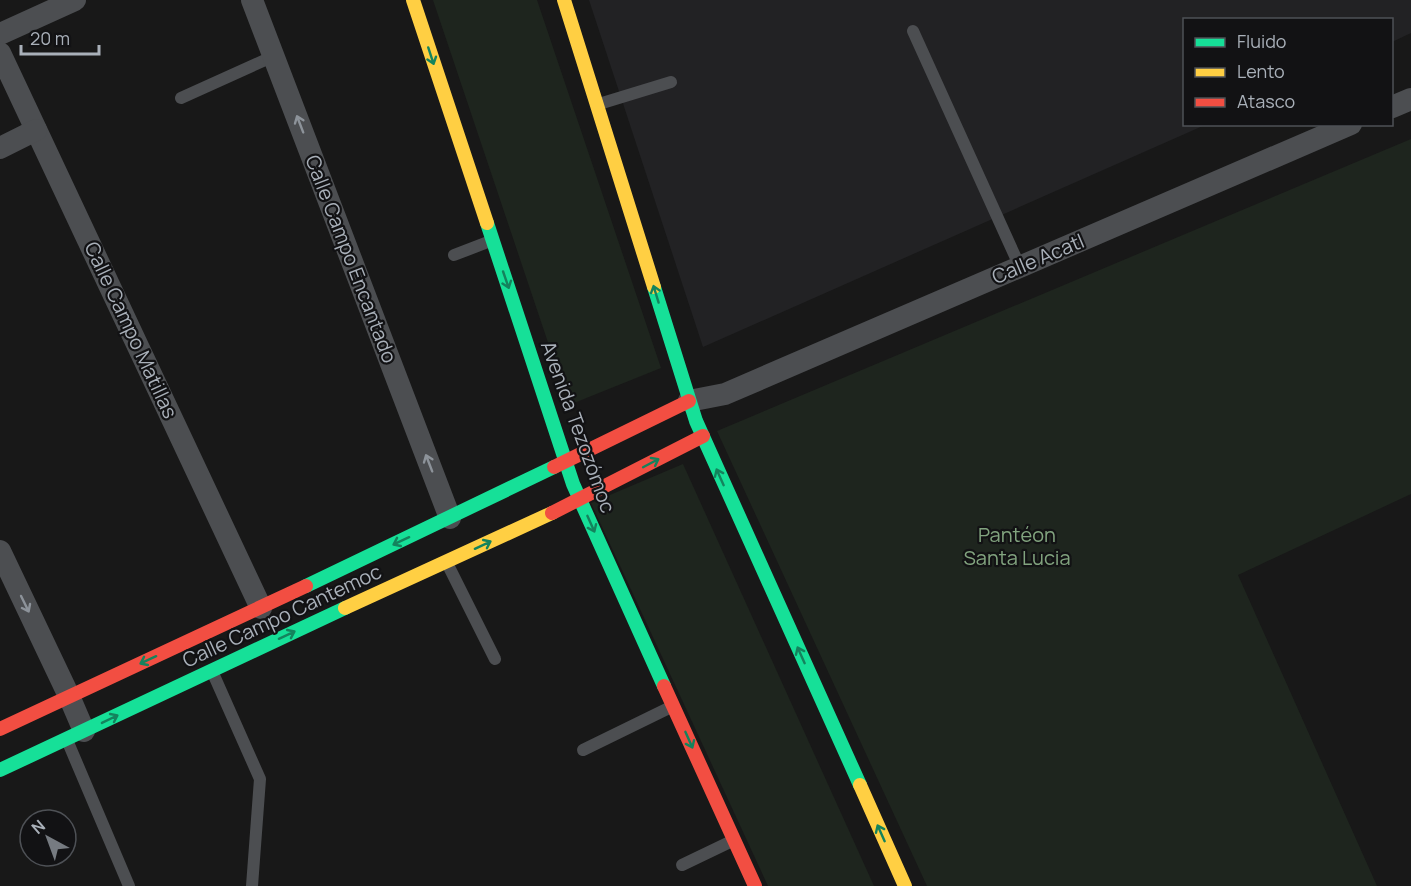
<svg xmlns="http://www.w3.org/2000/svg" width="1411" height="886" font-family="Manrope,sans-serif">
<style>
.built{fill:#222224}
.green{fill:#1e251e}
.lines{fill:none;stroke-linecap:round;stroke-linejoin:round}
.lane{stroke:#4c4e51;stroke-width:12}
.street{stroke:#4c4e51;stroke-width:22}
.fast{stroke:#16e098;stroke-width:14}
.slow{stroke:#ffcf43;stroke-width:14}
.jam{stroke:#f24e42;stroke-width:14}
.oneway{stroke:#14835d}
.oneway2{stroke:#8d939a}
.labels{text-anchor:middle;stroke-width:4.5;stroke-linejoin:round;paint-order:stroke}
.street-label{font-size:20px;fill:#a9b0b9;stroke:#121214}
.park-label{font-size:20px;fill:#82a47f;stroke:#121214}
</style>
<rect width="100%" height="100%" fill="#181818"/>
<path class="built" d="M589 0H1411V33L1392 42V20H1184V124L1205 125 703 347Z"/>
<g class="green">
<path d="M433 0H537L661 368 569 405Z"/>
<path d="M1411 139V494L1238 575 1377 886H927L717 431Z"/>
<path d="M683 464 874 886H768L591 503Z"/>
</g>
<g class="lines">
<g class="lane">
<path d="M913 31 1020 267"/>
<path d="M181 98 274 56"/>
<path d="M599 104 671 82"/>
<path d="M454 255 493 240"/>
<path d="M447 563 495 659"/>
<path d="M212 671 260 779 252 886"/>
<path d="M67 740 129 886"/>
<path d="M583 750 673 706"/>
<path d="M682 865 732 841"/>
</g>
<g class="street">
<path d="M252 0 450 518"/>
<path d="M0 34 75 0"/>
<path d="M0 53 261 608"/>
<path d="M1392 107 1411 99"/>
<path d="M0 148 36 130"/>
<path d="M689 401 725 394 1351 124"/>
<path d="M0 551 69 696 84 731"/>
</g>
<g class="fast">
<path d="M487 223 573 484 664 686"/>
<path d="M654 287 696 421 860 785"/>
<path d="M306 586 554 467"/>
<path d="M0 770 345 608"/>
</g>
<g class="slow">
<path d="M413 0 487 223"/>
<path d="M564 0 654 287"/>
<path d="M345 608 552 513"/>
<path d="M860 785 905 886"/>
</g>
<g class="jam">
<path d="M554 467 689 401"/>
<path d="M552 513 703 436"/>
<path d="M664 686 755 886"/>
<path d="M0 729 306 586"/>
</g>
</g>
<defs><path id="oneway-shaft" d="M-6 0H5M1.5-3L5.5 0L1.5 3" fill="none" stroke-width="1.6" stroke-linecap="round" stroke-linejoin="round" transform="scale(1.5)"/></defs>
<g class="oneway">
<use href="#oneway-shaft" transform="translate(431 56) rotate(72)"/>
<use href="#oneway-shaft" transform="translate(506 280) rotate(71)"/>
<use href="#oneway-shaft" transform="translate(656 294) rotate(-107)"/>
<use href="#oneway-shaft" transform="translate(651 463) rotate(-28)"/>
<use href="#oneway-shaft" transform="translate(720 477) rotate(-114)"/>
<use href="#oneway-shaft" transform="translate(591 524) rotate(66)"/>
<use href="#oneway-shaft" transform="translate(401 541) rotate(155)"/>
<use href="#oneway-shaft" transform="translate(483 545) rotate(-25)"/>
<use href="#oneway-shaft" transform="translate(287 635) rotate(-25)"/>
<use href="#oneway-shaft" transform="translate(801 655) rotate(-114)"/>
<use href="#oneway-shaft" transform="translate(148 660) rotate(155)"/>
<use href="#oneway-shaft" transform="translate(110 719) rotate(-26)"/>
<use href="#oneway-shaft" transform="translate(689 740) rotate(66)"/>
<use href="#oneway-shaft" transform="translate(881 833) rotate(-114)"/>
</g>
<g class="oneway2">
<use href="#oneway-shaft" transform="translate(300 124) rotate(-111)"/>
<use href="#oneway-shaft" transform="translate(429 463) rotate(-111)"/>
<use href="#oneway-shaft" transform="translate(25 604) rotate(64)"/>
</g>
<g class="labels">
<g class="street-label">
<text transform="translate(351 259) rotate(69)" y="7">Calle Campo Encantado</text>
<text transform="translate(1038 259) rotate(-23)" y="7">Calle Acatl</text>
<text transform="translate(131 330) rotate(65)" y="7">Calle Campo Matillas</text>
<text transform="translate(578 427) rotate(70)" y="7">Avenida Tezozómoc</text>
<text transform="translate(282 616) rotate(-25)" y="7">Calle Campo Cantemoc</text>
</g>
<g class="park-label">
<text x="1017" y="542">Pantéon<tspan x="1017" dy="23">Santa Lucia</tspan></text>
</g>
</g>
<rect x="1183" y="18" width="210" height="108" fill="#121214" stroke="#4e5156" stroke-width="1.5"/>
<rect x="1195" y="38" width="30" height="9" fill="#16e098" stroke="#4e5156" stroke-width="1.5"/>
<text x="1237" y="48" font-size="18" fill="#a9b0b9">Fluido</text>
<rect x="1195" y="68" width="30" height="9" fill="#ffcf43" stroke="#4e5156" stroke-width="1.5"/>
<text x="1237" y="78" font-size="18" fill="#a9b0b9">Lento</text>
<rect x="1195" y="98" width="30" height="9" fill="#f24e42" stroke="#4e5156" stroke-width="1.5"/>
<text x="1237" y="108" font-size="18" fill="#a9b0b9">Atasco</text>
<g transform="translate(48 838) rotate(319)"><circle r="28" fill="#121214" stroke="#4e5156" stroke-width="1.5"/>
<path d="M0-4.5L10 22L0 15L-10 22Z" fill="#767b81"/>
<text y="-9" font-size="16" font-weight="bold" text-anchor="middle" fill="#a9b0b9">N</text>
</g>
<path d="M21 45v9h78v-9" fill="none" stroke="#a9b0b9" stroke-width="3"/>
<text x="30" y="45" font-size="18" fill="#a9b0b9" stroke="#121214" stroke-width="4.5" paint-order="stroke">20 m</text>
</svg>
